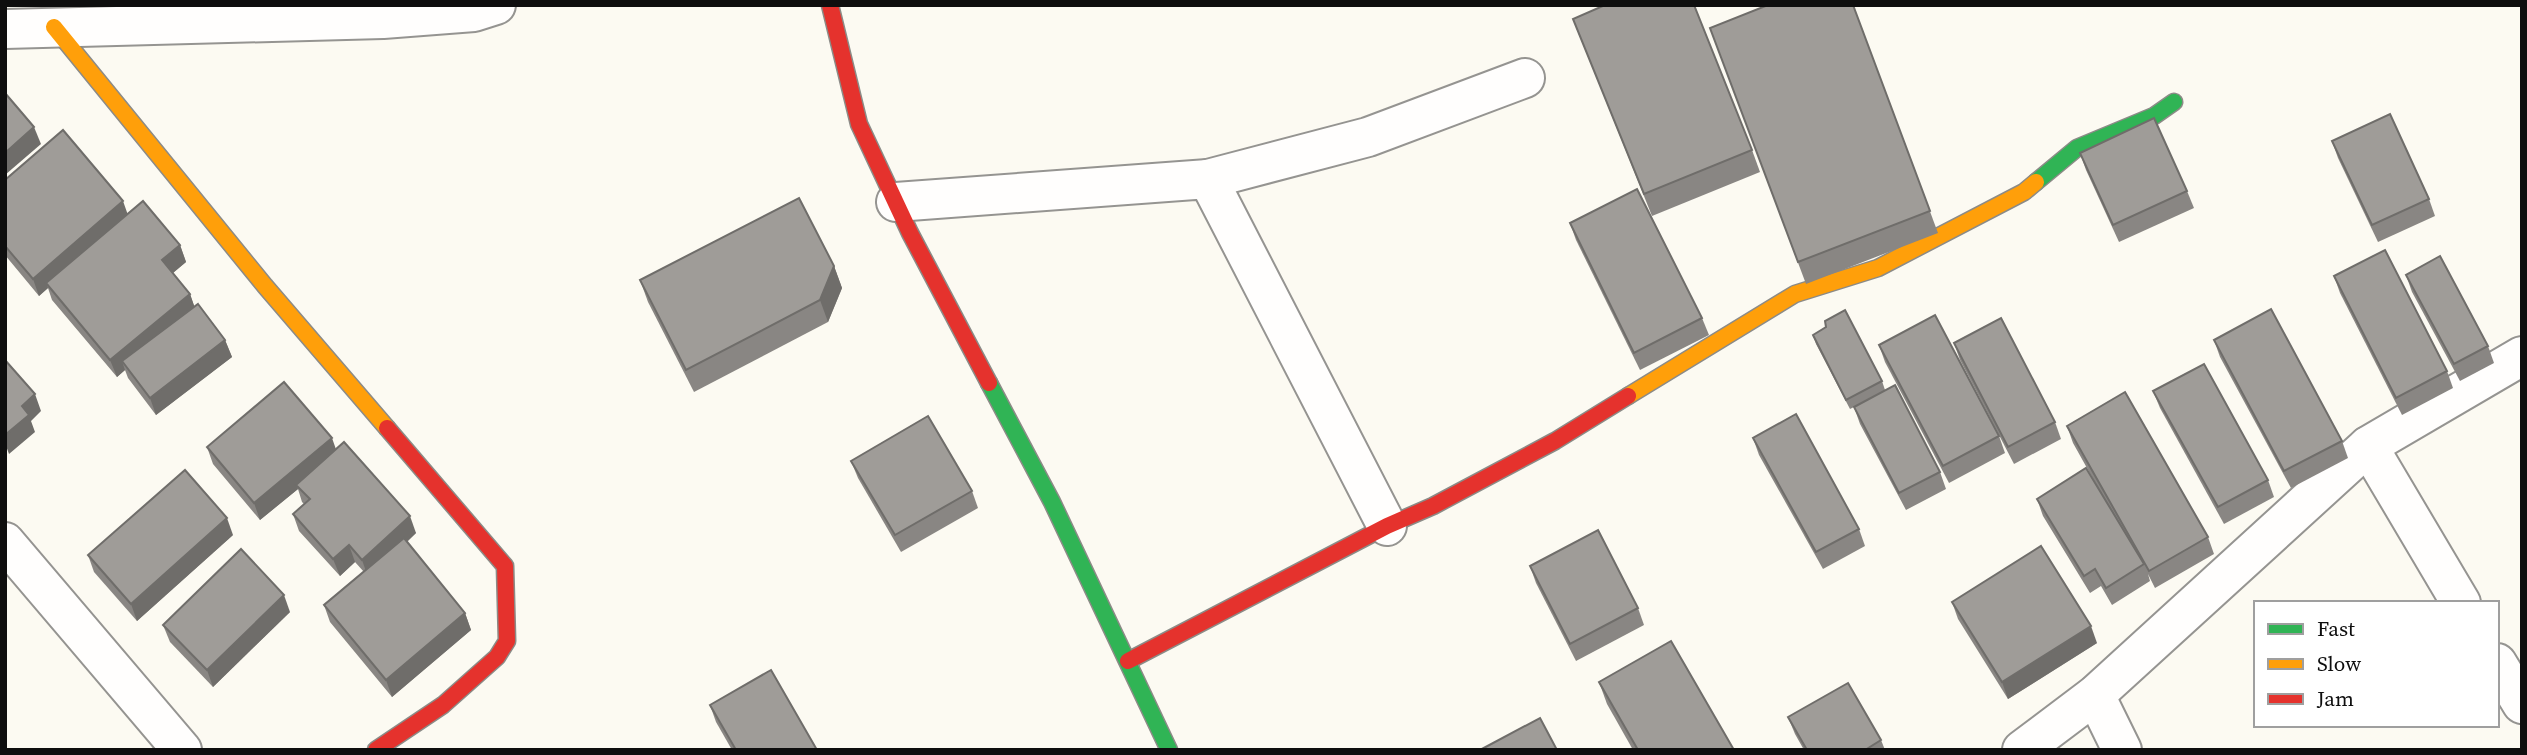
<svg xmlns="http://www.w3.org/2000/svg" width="2527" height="755" font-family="'Source Serif 4',serif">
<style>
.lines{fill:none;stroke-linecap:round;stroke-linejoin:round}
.street-casing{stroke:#959491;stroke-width:42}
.fast-casing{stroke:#8c8b87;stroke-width:19}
.slow-casing{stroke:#8c8b87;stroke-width:19}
.jam-casing{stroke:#8c8b87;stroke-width:19}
.street{stroke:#fffefd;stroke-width:38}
.fast{stroke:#30b455;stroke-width:16}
.slow{stroke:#ff9f0a;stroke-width:16}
.jam{stroke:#e5322d;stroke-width:16}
.wall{fill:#898683}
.shaded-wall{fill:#6f6d6a}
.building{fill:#9f9c98;stroke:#6f6d6a;stroke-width:2}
</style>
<rect width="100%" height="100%" fill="#fcfaf2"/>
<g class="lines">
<defs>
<g id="street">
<path d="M5 29 383 19 474 12 496 5"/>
<path d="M1208 179 1368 137 1525 78"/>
<path d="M896 202 1208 179 1387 526"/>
<path d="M2368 446 2461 603"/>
<path d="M5 542 182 750"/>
<path d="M2497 663 2522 704"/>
<path d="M2095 695 2122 750"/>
<path d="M2022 750 2095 695 2368 446 2522 356"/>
</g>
<g id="fast">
<path d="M2036 182 2077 148 2154 116 2174 102"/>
<path d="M989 383 1052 502 1169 750"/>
</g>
<g id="slow">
<path d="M54 27 265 286 387 428"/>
<path d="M1628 396 1795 294 1878 268 2024 192 2036 182"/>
</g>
<g id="jam">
<path d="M830 5 859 124 910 233 989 383"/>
<path d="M1128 661 1387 526 1433 506 1555 441 1628 396"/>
<path d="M376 750 443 705 497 657 507 641 505 566 387 428"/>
</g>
</defs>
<use href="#street" class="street-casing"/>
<use href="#fast" class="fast-casing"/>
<use href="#slow" class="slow-casing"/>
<use href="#jam" class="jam-casing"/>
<use href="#street" class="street"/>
<use href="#fast" class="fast"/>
<use href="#slow" class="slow"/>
<use href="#jam" class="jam"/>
</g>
<g class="wall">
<path d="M1853 5 1938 233 1806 284 1710 28Z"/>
<path d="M1573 19 1752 150 1760 172 1652 216Z"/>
<path d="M2332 141 2429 199 2435 216 2378 242 2338 158Z"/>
<path d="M2080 153 2187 191 2194 208 2119 242 2086 170Z"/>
<path d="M5 180 128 214 180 245 186 262 173 273 190 294 194 306 225 340 232 357 156 415 128 378 125 370 117 377 52 300 48 288 39 296 5 255Z"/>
<path d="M1570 223 1702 318 1709 335 1640 370 1576 240Z"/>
<path d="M834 266 842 288 828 322 694 392 648 302 640 280Z"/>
<path d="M2406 275 2488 346 2494 363 2460 381 2412 292Z"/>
<path d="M2334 276 2447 371 2453 388 2402 415 2340 293Z"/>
<path d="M1813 335 1882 381 1885 390 1940 472 1946 489 1906 510 1860 424 1854 407 1850 409 1816 344Z"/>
<path d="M2214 340 2342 441 2348 458 2291 488 2220 357Z"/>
<path d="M1954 343 2055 422 2061 439 2014 464 1960 360Z"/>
<path d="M1879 345 1999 436 2005 453 1949 483 1885 362Z"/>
<path d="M2153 391 2268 480 2274 497 2224 524 2160 408Z"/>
<path d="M2067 426 2208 537 2214 554 2155 588 2148 574 2150 581 2112 605 2101 586 2090 593 2043 516 2037 499 2111 511 2073 443Z"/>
<path d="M1753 438 1859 529 1865 546 1823 569 1759 455Z"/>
<path d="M207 447 336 449 416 533 407 542 465 613 471 630 392 697 330 622 324 605 364 572 355 562 340 576 299 531 293 514 304 504 302 502 298 489 260 520 213 464Z"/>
<path d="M851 461 972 491 978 508 901 552 858 478Z"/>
<path d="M233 535 137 621 94 572 88 555Z"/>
<path d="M1530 566 1638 608 1644 625 1576 661 1536 583Z"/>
<path d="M1952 602 2097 643 2008 699 1958 619Z"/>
<path d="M290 612 213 687 170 642 163 625Z"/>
<path d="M1599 682 1734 750H1633L1607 704Z"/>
<path d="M710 705 817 750H732L716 722Z"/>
<path d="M1788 717 1881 740 1885 750H1804L1795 734Z"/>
</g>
<g class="shaded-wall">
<path d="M34 127 41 144 5 175V153Z"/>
<path d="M123 201 129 218 46 283 48 288 39 296 33 279Z"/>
<path d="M180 245 186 262 168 277 162 260Z"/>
<path d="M834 266 842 288 828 322 820 300Z"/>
<path d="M190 294 196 311 122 361 125 370 117 377 110 360Z"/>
<path d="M225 340 232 357 156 415 150 398Z"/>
<path d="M35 394 41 411 31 421 35 432 9 454 5 443V435L22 406Z"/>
<path d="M332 438 338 455 296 485 298 489 260 520 254 503Z"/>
<path d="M410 516 416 533 368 577 362 560Z"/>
<path d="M227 518 233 535 137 621 131 604Z"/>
<path d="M349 545 355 562 340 576 333 559Z"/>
<path d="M284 595 290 612 213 687 207 670Z"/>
<path d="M465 613 471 630 392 697 386 680Z"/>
<path d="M2091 626 2097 643 2008 699 2002 682Z"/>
</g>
<g class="building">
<path d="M1605 5H1694L1752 150 1644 194 1573 19Z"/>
<path d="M1768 5H1853L1930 211 1798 262 1710 28Z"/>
<path d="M5 93 34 127 5 153Z"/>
<path d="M2390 114 2429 199 2372 225 2332 141Z"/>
<path d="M2154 118 2187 191 2113 225 2080 153Z"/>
<path d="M63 130 123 201 33 279 5 246V180Z"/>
<path d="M1637 189 1702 318 1634 353 1570 223Z"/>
<path d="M799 198 834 266 820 300 686 370 640 280Z"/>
<path d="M143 201 180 245 162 260 190 294 110 360 46 283Z"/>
<path d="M2385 250 2447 371 2396 398 2334 276Z"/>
<path d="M2440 256 2488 346 2454 364 2406 275Z"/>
<path d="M198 304 225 340 150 398 122 361Z"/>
<path d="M2271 309 2342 441 2284 471 2214 340Z"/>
<path d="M1845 310 1882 381 1846 400 1813 335 1826 327 1825 321Z"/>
<path d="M1935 315 1999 436 1943 466 1879 345Z"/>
<path d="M2001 318 2055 422 2008 447 1954 343Z"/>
<path d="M5 360 35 394 22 406 29 415 5 435Z"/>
<path d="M2204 364 2268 480 2218 507 2153 391Z"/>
<path d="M284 382 332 438 254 503 207 447Z"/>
<path d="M1895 385 1940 472 1899 493 1854 407Z"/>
<path d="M2125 392 2208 537 2149 571 2067 426Z"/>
<path d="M1796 414 1859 529 1816 552 1753 438Z"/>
<path d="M928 416 972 491 895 535 851 461Z"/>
<path d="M344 442 410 516 362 560 349 545 333 559 293 514 310 499 296 485Z"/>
<path d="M2086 468 2144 564 2106 588 2095 569 2084 576 2037 499Z"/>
<path d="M185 470 227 518 131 604 88 555Z"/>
<path d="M1598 530 1638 608 1570 644 1530 566Z"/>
<path d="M404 538 465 613 386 680 324 605Z"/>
<path d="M2041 546 2091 626 2002 682 1952 602Z"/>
<path d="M241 549 284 595 207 670 163 625Z"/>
<path d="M1671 641 1734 750H1638L1599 682Z"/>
<path d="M771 670 817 750H736L710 705Z"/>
<path d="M1848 683 1881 740 1865 750H1807L1788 717Z"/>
<path d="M1540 718 1557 750H1480Z"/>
</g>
<rect width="2527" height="755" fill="none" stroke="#0e0e0e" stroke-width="14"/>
<rect x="2254" y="601" width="245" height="126" fill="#ffffff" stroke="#9f9f9f" stroke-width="2"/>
<rect x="2268" y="624" width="35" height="10" fill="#30b455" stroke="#9f9f9f" stroke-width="2"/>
<text x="2317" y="636" font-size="21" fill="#0e0e0e">Fast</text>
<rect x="2268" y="659" width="35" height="10" fill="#ff9f0a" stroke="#9f9f9f" stroke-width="2"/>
<text x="2317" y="671" font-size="21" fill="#0e0e0e">Slow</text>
<rect x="2268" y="694" width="35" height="10" fill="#e5322d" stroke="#9f9f9f" stroke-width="2"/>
<text x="2317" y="706" font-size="21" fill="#0e0e0e">Jam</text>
</svg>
